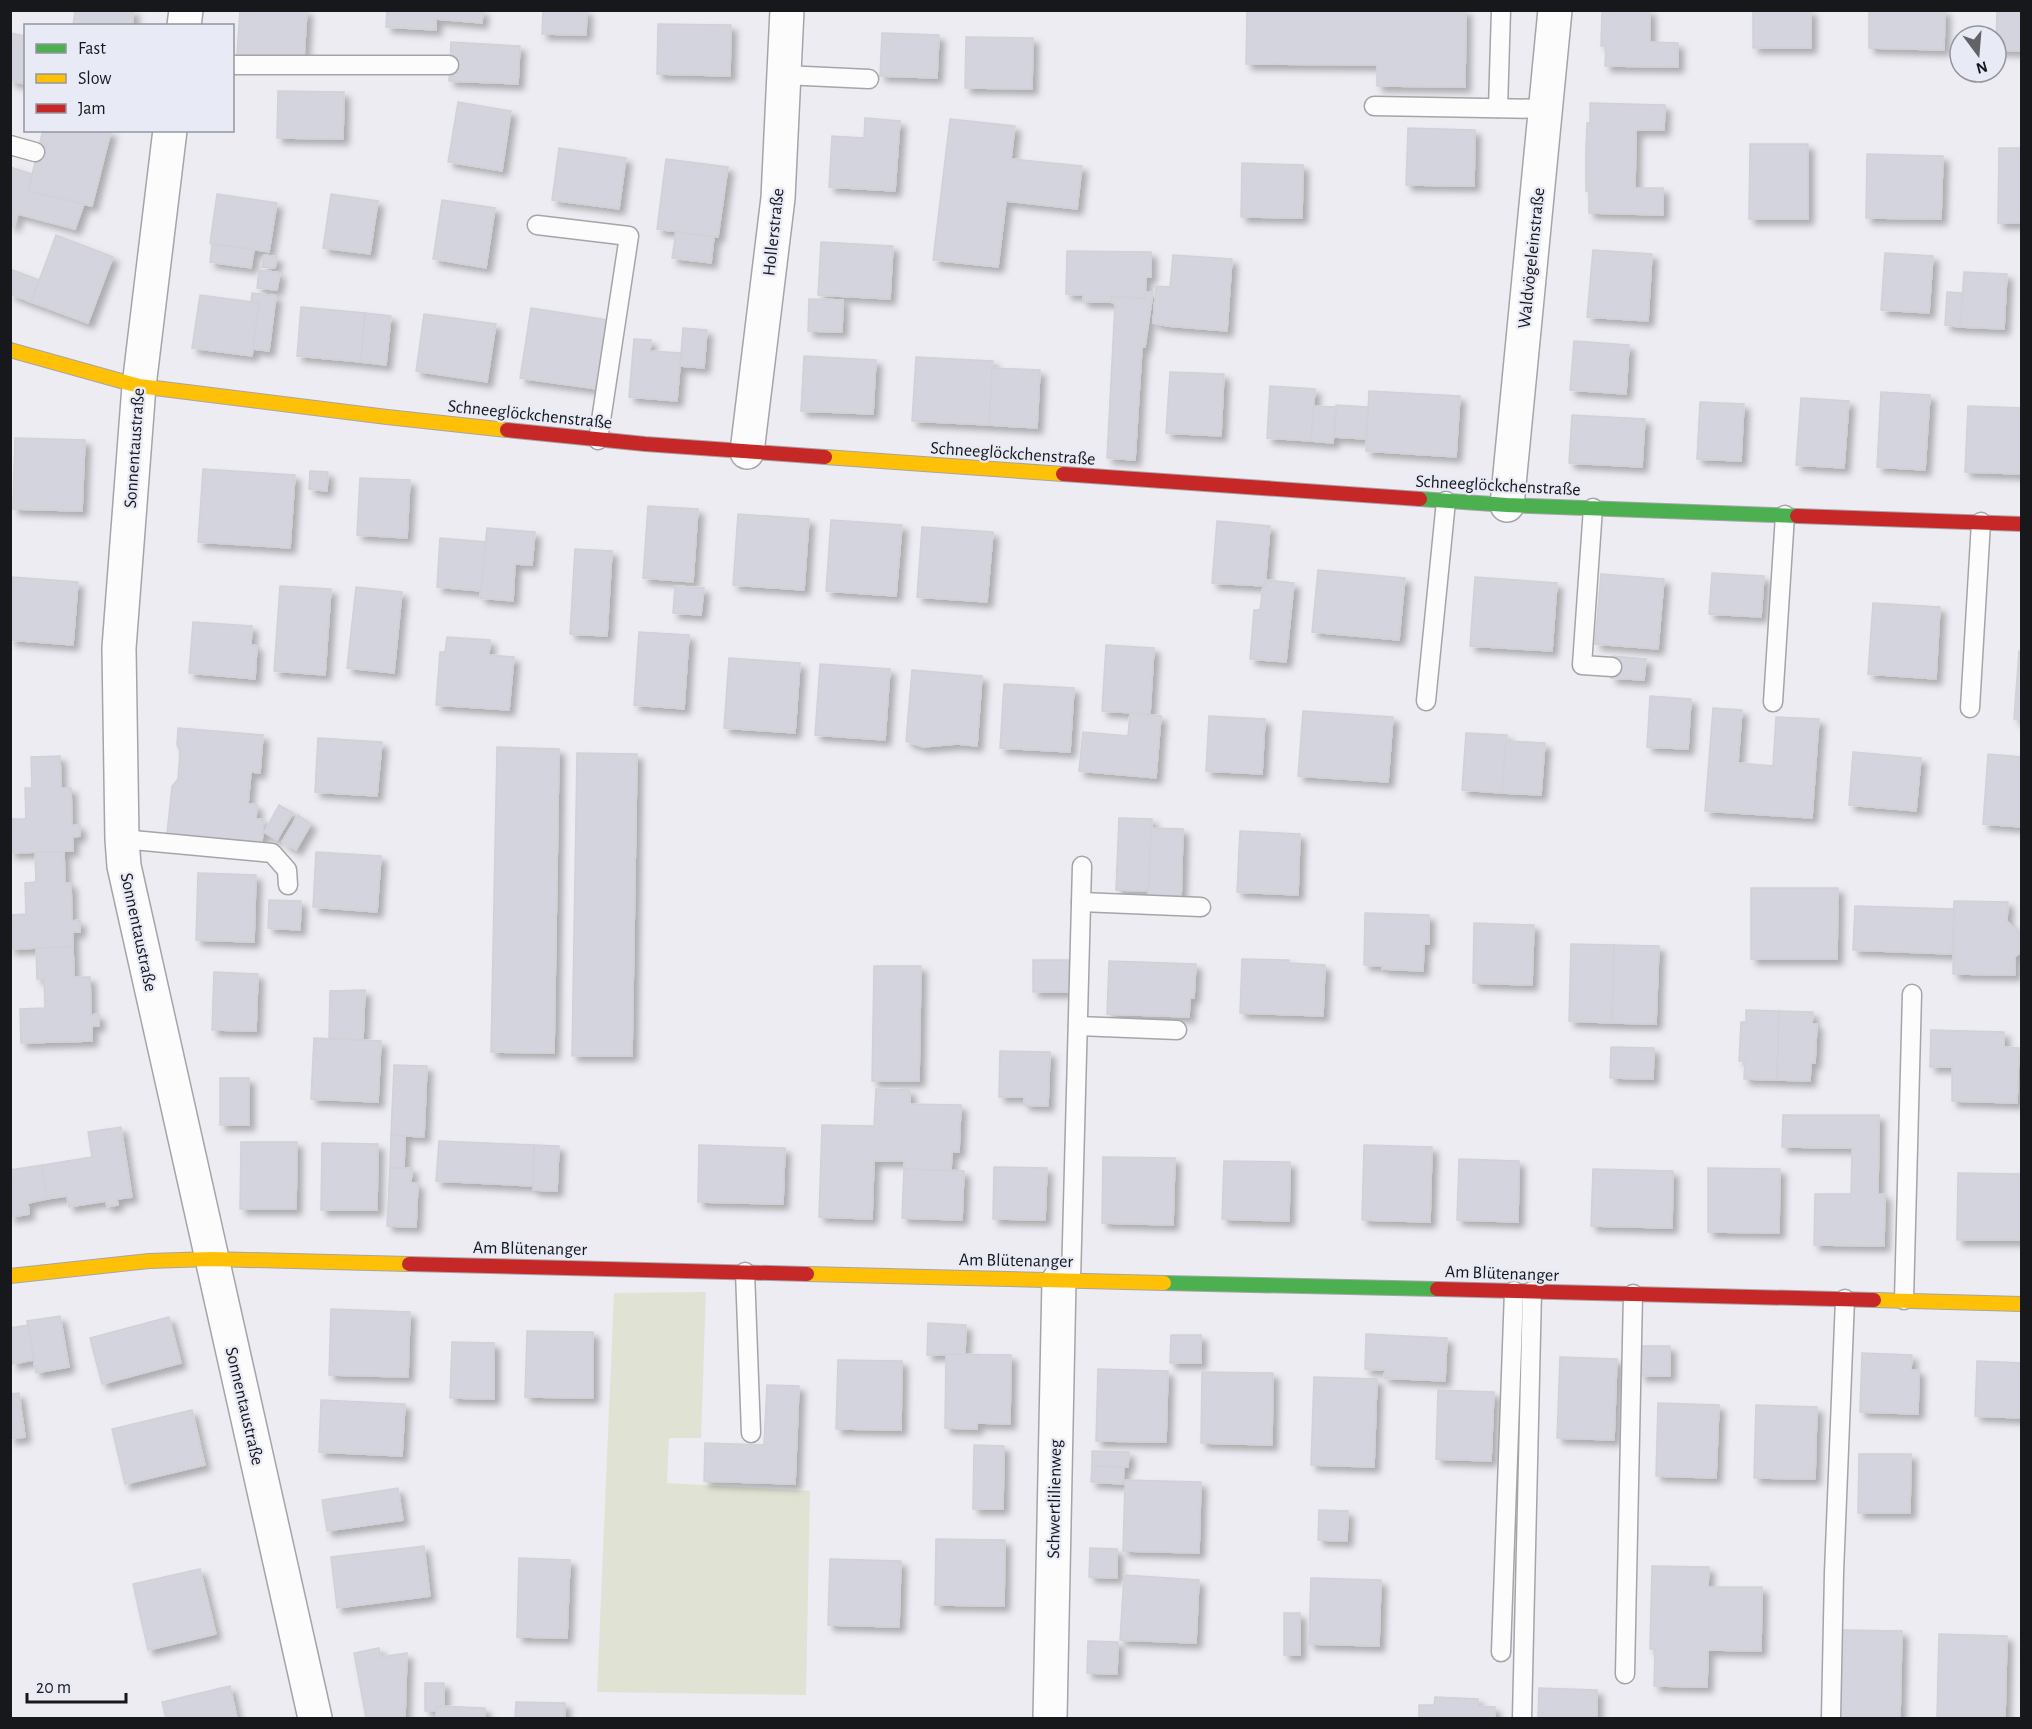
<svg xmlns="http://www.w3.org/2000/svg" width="2032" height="1729" font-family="'Alegreya Sans',sans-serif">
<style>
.green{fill:#e0e3d3}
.building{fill:#d3d4de;stroke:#d1d1d6;stroke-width:1.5;filter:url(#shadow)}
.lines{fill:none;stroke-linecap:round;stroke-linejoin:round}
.lane-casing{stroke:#a5a5a9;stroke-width:21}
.street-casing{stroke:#a5a5a9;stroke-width:36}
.fast-casing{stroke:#a5a5a9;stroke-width:16}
.slow-casing{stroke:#a5a5a9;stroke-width:16}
.jam-casing{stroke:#a5a5a9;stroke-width:16}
.lane{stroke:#fcfcfd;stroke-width:18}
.street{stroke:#fcfcfd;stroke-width:33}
.fast{stroke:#4caf50;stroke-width:14}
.slow{stroke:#ffc107;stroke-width:14}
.jam{stroke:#c62828;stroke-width:14}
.labels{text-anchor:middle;stroke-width:4.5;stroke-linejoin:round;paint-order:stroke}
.street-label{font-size:18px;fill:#17181c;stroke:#e8eaf6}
</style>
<defs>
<filter id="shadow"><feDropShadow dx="5.5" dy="5.5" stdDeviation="3" flood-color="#0004"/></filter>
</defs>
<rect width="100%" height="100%" fill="#ececf2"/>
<path class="green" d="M706 1292 701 1438H669L667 1483 810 1491 806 1695 597 1692 614 1293Z"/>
<g class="building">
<path d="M75 10H134L132 26H73Z"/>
<path d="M240 10H307L304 59 237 55Z"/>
<path d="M387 10H483L482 23 436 19V30L386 27Z"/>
<path d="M543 10H587L586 35 542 34Z"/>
<path d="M1247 10H1466L1465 87 1377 86V65L1246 64Z"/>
<path d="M1602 10H1650V42L1678 43V67L1605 66 1606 46H1601Z"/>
<rect x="1753" y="10" width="58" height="38"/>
<path d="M1869 10H1945L1944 50 1869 48Z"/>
<path d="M1997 10H2022V51L1996 50Z"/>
<path d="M658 24 731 25 730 76 657 74Z"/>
<path d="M10 33 26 36V84L10 81Z"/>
<path d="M882 33 939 35 937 78 880 76Z"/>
<path d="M966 37 1033 38 1032 89 965 88Z"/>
<path d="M451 42 520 46 518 84 449 81Z"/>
<path d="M278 91 344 92 343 139 277 138Z"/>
<path d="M458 102 511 111 502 171 448 162Z"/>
<path d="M1590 103 1665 105 1664 130H1636L1635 188H1663V215L1589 213V191H1586V147L1587 123H1590Z"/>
<path d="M865 118 900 121 895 191 829 187 832 136 864 138Z"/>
<path d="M950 119 1015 126 1011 159 1082 166 1077 209 1006 201 998 267 933 260Z"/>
<path d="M1408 128 1475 130 1474 186 1406 185Z"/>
<path d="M43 130 111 131 92 206 28 191Z"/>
<path d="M1750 144H1808V219H1749Z"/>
<path d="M559 148 626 158 619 209 552 200Z"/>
<path d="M1999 148H2022V223H1998Z"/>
<path d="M1867 154 1943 156 1941 219 1866 218Z"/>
<path d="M666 159 728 167 718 237 657 229Z"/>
<path d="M1242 163 1303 165 1302 218 1241 217Z"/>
<path d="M10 167 32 174 28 191 84 204 75 229 18 214 14 226 10 225Z"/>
<path d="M217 194 277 203 269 252 210 243Z"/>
<path d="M331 194 378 201 370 254 323 248Z"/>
<path d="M442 200 495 208 486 268 433 259Z"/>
<path d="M676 232 714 237 711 263 672 258Z"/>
<path d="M56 235 113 257 88 323 31 302Z"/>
<path d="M821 242 893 246 890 299 818 295Z"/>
<path d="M212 244 254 250 251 268 210 262Z"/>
<path d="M1593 250 1652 254 1648 321 1587 317Z"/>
<path d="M1067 251 1151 252V277H1146L1145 298 1111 297V302H1083V295L1066 294Z"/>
<path d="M1885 253 1933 256 1929 313 1881 310Z"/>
<path d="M264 255 277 257 275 268 262 267Z"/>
<path d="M1173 255 1232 259 1227 331 1167 326 1153 323 1156 286 1170 287Z"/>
<path d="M10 269 39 280 31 302 10 294Z"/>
<path d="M259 270 280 273 277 290 257 288Z"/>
<path d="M1964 272 2007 274 2004 329 1960 327Z"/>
<path d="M1146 292H1153L1145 347H1142L1135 460 1107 458 1115 304 1111 302V297L1145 298Z"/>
<path d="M1947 292 1963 293 1960 327 1945 325Z"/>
<path d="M252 293 276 296 269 351 253 349 259 303 251 302Z"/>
<path d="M200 295 259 303 252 356 192 348Z"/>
<path d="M809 299 843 300 842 332 808 331Z"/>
<path d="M301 307 365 313 361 362 297 356Z"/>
<path d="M531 308 609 320 597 389 520 378Z"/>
<path d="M365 313 391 316 386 365 361 362Z"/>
<path d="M424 314 496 324 487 382 416 371Z"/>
<path d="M683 328 707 330 704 368 680 366Z"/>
<path d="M634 339 651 340 650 351 681 353 677 401 629 397Z"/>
<path d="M1574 341 1629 345 1626 394 1570 390Z"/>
<path d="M804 356 876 360 873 414 801 411Z"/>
<path d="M916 357 993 361 989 425 912 421Z"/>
<path d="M992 368 1040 370 1037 428 989 425Z"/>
<path d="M1170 372 1224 374 1221 436 1166 433Z"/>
<path d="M1270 386 1315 389 1311 441 1267 438Z"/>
<path d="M1369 391 1460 396 1456 457 1366 451Z"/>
<path d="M1881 392 1930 395 1925 470 1877 467Z"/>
<path d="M1801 398 1849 401 1844 468 1796 465Z"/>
<path d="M1700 402 1744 404 1741 461 1697 459Z"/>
<path d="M1336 405 1368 407 1366 439 1334 437Z"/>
<path d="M1314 406 1336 407 1333 443 1311 441Z"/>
<path d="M1968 406 2022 408V474L1965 472Z"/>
<path d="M1572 415 1645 419 1642 467 1569 463Z"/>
<path d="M15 438 85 440 82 511 13 509Z"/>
<path d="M203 469 295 475 290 548 198 542Z"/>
<path d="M310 471 328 472 327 491 309 489Z"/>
<path d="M360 478 410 480 407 538 357 535Z"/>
<path d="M648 506 698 509 693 582 643 578Z"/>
<path d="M738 514 809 519 804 590 733 585Z"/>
<path d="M831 520 902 525 896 596 826 591Z"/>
<path d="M1217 521 1270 526 1265 586 1212 583Z"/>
<path d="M922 527 993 532 987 602 917 597Z"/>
<path d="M487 528 535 532 532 565 515 564 513 601 480 598Z"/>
<path d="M440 538 486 542 481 591 437 587Z"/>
<path d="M575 549 612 551 607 636 570 634Z"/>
<path d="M1318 570 1405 578 1399 640 1312 632Z"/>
<path d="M1712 573 1764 576 1761 617 1709 614Z"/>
<path d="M1601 574 1664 579 1658 649 1595 644Z"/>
<path d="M12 577 78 582 73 645 10 640Z"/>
<path d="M1475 577 1557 583 1552 651 1470 646Z"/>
<path d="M1266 580 1294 583 1286 662 1250 659 1254 610H1260L1263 586H1265Z"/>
<path d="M280 586 331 589 325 675 274 671Z"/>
<path d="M675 586 704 588 701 615 673 613Z"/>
<path d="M356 587 402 592 394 673 347 668Z"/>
<path d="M1873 603 1940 607 1936 679 1868 674Z"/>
<path d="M193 622 252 626 251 645 257 646 255 679 189 673Z"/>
<path d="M639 632 689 635 684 709 634 705Z"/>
<path d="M447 637 490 640 489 655 514 657 509 710 436 705 440 652H445Z"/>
<path d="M1106 645 1154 648 1150 714 1102 711Z"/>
<path d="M2019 651H2022V719H2014Z"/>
<path d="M1613 656 1646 659 1644 680 1611 678Z"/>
<path d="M729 658 800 663 795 733 724 728Z"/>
<path d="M820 664 890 669 885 740 815 735Z"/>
<path d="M912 670 982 676 977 746 957 744 923 747 906 741Z"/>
<path d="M1004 684 1074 688 1070 752 1000 748Z"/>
<path d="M1650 696 1691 699 1688 749 1647 747Z"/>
<path d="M1713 708 1742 710 1738 763 1773 766 1776 717 1819 719 1812 818 1705 811Z"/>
<path d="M1303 711 1393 717 1388 782 1298 776Z"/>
<path d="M1130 713 1161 716 1156 778 1079 771 1083 732 1128 736Z"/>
<path d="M1209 716 1265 719 1262 774 1206 771Z"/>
<path d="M178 728 263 735 260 773 251 772 248 804 257 805 256 819H264L262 842 167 834 172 786 178 779 180 751 177 745Z"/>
<path d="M1466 733 1507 735 1502 793 1462 790Z"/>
<path d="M318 738 382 742 377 796 315 792Z"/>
<path d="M1506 741 1545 743 1541 795 1502 793Z"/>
<path d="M497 747 559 749 554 1053 491 1052Z"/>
<path d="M1853 752 1921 758 1916 811 1849 805Z"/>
<path d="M577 753 637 754 632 1056H572Z"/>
<path d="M1988 754 2022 757V827L1983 824Z"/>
<path d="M60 756 61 788H71L72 825H80V836L73 837V851L10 853V819H26L25 788H32L31 757Z"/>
<path d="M279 805 293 813 277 840 264 832Z"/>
<path d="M298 815 311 824 296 850 282 842Z"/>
<path d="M1119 818 1152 819 1149 891 1116 890Z"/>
<path d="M1151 828 1183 829 1181 902 1148 901Z"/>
<path d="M1240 831 1300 834 1298 895 1237 892Z"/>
<path d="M35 852H64L65 883H71L72 921 80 920V932H73V947L10 949V915L26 914 25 883 36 882Z"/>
<path d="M316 852 381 856 377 912 313 907Z"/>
<path d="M198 873 256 875 254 942 196 940Z"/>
<path d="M1751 888H1838L1837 959H1751Z"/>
<path d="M269 900 301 901 300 930 268 928Z"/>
<path d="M1954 901 2008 902 2007 921 2022 936V951L2015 957V975L1953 974Z"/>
<path d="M1855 906 1954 909 1952 954 1853 950Z"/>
<path d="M1365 913 1429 915V944H1424L1423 971 1382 969 1383 966 1364 965Z"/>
<path d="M1474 923 1534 925 1532 985 1473 983Z"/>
<path d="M1571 944 1614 945 1612 1023 1569 1021Z"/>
<path d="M1614 945 1659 946 1656 1024 1612 1023Z"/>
<path d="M73 947 74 977H90L91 1015 99 1014V1026H92V1041L21 1043 20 1009 45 1008 44 979H37L36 948Z"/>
<path d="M1242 959 1289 960 1290 963 1325 965 1323 1016 1240 1013Z"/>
<rect x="1033" y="960" width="36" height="32"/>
<path d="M1109 961 1196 964 1194 998H1190L1189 1017 1107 1014Z"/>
<path d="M874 966H921L919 1081H872Z"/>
<path d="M214 972 258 974 256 1031 212 1030Z"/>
<path d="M365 990 363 1040 329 1038 330 991Z"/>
<path d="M1746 1010 1779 1011 1777 1080 1744 1079 1745 1061H1739L1741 1022H1746Z"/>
<path d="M1779 1011 1813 1012 1812 1024H1817L1815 1063H1811L1810 1081 1777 1080Z"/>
<path d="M1931 1030 2004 1032V1047L2019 1048 2017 1103 1952 1101V1067H1930Z"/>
<path d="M314 1038 381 1041 378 1102 311 1099Z"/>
<path d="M1611 1047 1654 1048 1653 1079 1610 1078Z"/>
<path d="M1000 1051 1050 1052 1048 1106 1024 1105V1097H999Z"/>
<path d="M394 1065 427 1066 424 1137 391 1135Z"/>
<rect x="220" y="1078" width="29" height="47"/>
<path d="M876 1089 910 1090V1104L961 1105 959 1152H952L951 1171 904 1169V1161H874L872 1219 819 1217 822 1125 874 1126Z"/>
<path d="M1783 1115H1879L1878 1194H1885L1884 1246 1814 1245 1815 1194H1851L1852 1148 1782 1147Z"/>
<path d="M121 1127 132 1197 117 1199 118 1205 107 1207 106 1201 69 1207 67 1196 47 1199 42 1165 92 1157 88 1132Z"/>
<path d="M391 1135 405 1136 404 1168H390Z"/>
<path d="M439 1141 534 1145 533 1186 436 1181Z"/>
<path d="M241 1142H297L296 1209H240Z"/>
<path d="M322 1143 378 1144 377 1210H321Z"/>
<path d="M534 1145 559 1146 557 1191 533 1190Z"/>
<path d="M699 1145 785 1148 783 1204 698 1202Z"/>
<path d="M1364 1145 1432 1147 1430 1222 1362 1220Z"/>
<path d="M1103 1157 1175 1158 1173 1225 1102 1223Z"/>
<path d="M1459 1159 1519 1161 1518 1222 1457 1220Z"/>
<path d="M1224 1161 1290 1162 1289 1221 1222 1219Z"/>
<path d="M42 1165 47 1199 28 1203 29 1214 10 1217V1170Z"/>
<path d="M994 1167 1047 1168 1045 1220 993 1219Z"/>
<path d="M390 1168H412L411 1183H418L416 1227 387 1226Z"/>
<path d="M1708 1168 1780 1169 1779 1233 1708 1232Z"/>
<path d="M904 1169 964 1171 962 1220 902 1218Z"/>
<path d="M1593 1169 1673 1171 1672 1228 1591 1226Z"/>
<path d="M1958 1173 2022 1174V1240H1957Z"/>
<path d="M331 1309 410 1312 408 1377 329 1375Z"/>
<path d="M60 1316 69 1367 36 1373 27 1321Z"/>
<path d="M169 1317 181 1363 102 1384 90 1338Z"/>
<path d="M928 1323 966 1325 965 1354 927 1355Z"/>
<path d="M28 1325 34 1360 12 1364 10 1328Z"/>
<path d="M527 1331 593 1332V1398L525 1397Z"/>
<path d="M1366 1334 1447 1338 1445 1381 1384 1378 1385 1370 1365 1369Z"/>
<path d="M1171 1335H1201V1363H1170Z"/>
<path d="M452 1342 494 1343V1399L450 1398Z"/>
<rect x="1640" y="1346" width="30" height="30"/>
<path d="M1862 1353 1912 1355 1911 1370H1919L1918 1414 1860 1412Z"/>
<path d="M946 1354 1011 1355 1010 1424 977 1423V1429L945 1428Z"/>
<path d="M1560 1357 1617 1359 1614 1440 1557 1438Z"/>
<path d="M838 1360 902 1361 901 1430 836 1429Z"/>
<path d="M1977 1361 2022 1363V1418L1975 1416Z"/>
<path d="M1098 1369 1168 1371 1166 1442 1096 1441Z"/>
<path d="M1202 1372 1273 1373 1272 1445 1201 1443Z"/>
<path d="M1314 1377 1377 1379 1374 1467 1311 1465Z"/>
<path d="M767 1385 799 1386 795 1484 704 1481 705 1443 764 1445Z"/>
<path d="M1438 1390 1494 1392 1491 1461 1436 1459Z"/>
<path d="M19 1393 25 1437 10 1439V1394Z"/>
<path d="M321 1400 405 1404 402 1456 319 1452Z"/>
<path d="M1658 1403 1719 1405 1716 1478 1656 1476Z"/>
<path d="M1756 1405 1817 1407 1815 1479 1754 1478Z"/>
<path d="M192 1410 205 1465 125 1484 112 1429Z"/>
<path d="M974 1445 1004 1446 1003 1509H973Z"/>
<path d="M1092 1451 1129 1452 1128 1467 1092 1466Z"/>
<path d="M1859 1454H1911L1910 1513H1858Z"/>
<path d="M1092 1466 1124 1467 1123 1484 1091 1482Z"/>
<path d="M1125 1480 1201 1482 1199 1553 1123 1551Z"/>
<path d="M398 1488 403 1520 327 1531 322 1500Z"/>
<path d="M1319 1510 1348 1511 1347 1541 1318 1540Z"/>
<path d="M936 1539 1005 1540 1004 1606 935 1605Z"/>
<path d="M424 1546 430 1596 337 1608 331 1557Z"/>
<path d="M1090 1548 1117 1549V1578L1089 1577Z"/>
<path d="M519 1558 570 1560 567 1638 517 1637Z"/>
<path d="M830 1559 901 1561 899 1627 828 1625Z"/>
<path d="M1652 1566 1709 1567 1708 1587H1762L1761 1651 1708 1650 1707 1687 1654 1686 1655 1649H1650Z"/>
<path d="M200 1569 216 1634 148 1650 133 1584Z"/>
<path d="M1124 1575 1199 1580 1196 1643 1120 1640Z"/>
<path d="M1311 1578 1381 1580 1379 1646 1309 1644Z"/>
<rect x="1284" y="1613" width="16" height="42"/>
<path d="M1841 1630 1902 1631 1900 1718H1840Z"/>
<path d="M1939 1634 2007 1636 2005 1718H1937Z"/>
<path d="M1088 1641 1118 1642 1117 1674 1087 1673Z"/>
<path d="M379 1648 381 1657 407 1653 405 1718H366L354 1653Z"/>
<path d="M425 1683H444V1706H437V1711H425Z"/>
<path d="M230 1686 237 1718H166L162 1702Z"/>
<path d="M1539 1688 1597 1690V1718H1538Z"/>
<path d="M1435 1697 1478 1699V1706L1495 1707V1718H1419V1705H1434Z"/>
<path d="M516 1702 565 1703V1718H515Z"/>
<path d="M437 1706 485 1708V1718H436Z"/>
</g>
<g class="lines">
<defs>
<g id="lane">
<path d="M232 65H449"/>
<path d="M784 75 869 79"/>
<path d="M1374 106 1546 109"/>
<path d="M1498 108 1501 10"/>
<path d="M10 145 35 152"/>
<path d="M537 225 629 236 598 440"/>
<path d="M1593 508 1582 665 1612 667"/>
<path d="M1426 701 1446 501"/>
<path d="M1773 702 1785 515"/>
<path d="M1970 708 1981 522"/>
<path d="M122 839 272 853 287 870 288 885"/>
<path d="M1081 902 1201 907"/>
<path d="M1078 1026 1177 1030"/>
<path d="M745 1272 751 1433"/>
<path d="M1071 1280 1082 866"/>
<path d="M1904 1300 1912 994"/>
<path d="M1501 1652 1514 1291"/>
<path d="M1625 1674 1633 1294"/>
<path d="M1522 1718 1532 1291"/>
<path d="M1831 1718 1834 1573 1845 1299"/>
</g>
<g id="street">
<path d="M184 26 186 10"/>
<path d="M170 130 139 386 119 648 122 839 124 866 315 1718"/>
<path d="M747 452 778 198 787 10"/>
<path d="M1507 505 1555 10"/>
<path d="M1050 1718 1059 1280"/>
</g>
<g id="fast">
<path d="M1420 499 1507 505 1797 516"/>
<path d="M1164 1283 1437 1289"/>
</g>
<g id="slow">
<path d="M10 350 139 386 387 417 507 430"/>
<path d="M825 457 1063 474"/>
<path d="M807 1274 1164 1283"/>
<path d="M10 1276 149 1261 211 1259 409 1264"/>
<path d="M1874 1300 2022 1304"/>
</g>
<g id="jam">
<path d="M507 430 645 444 825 457"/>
<path d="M1063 474 1420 499"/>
<path d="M1797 516 2022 524"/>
<path d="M409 1264 807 1274"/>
<path d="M1437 1289 1874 1300"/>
</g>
</defs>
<use href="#lane" class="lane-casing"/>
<use href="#street" class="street-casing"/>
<use href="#fast" class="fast-casing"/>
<use href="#slow" class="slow-casing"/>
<use href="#jam" class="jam-casing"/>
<use href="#lane" class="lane"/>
<use href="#street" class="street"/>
<use href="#fast" class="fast"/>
<use href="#slow" class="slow"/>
<use href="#jam" class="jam"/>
</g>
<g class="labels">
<g class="street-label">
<text transform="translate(773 232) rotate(-84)" y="6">Hollerstraße</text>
<text transform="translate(1531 258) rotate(-84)" y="6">Waldvögeleinstraße</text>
<text transform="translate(530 414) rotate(6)" y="6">Schneeglöckchenstraße</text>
<text transform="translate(134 448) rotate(-86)" y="6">Sonnentaustraße</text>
<text transform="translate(1013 453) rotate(4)" y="6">Schneeglöckchenstraße</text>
<text transform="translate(1498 485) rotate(3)" y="6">Schneeglöckchenstraße</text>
<text transform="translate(139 932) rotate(78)" y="6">Sonnentaustraße</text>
<text transform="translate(530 1248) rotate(1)" y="6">Am Blütenanger</text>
<text transform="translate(1016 1260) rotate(1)" y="6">Am Blütenanger</text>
<text transform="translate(1502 1273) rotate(2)" y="6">Am Blütenanger</text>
<text transform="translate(245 1406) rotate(77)" y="6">Sonnentaustraße</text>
<text transform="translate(1054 1499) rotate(-89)" y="6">Schwertlilienweg</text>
</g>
</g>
<rect width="2032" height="1729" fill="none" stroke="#17181c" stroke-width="24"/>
<rect x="24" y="24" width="210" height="108" fill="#e8eaf6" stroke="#94969f" stroke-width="1.5"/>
<rect x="36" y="44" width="30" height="9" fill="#4caf50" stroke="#94969f" stroke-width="1.5"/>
<text x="78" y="54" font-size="18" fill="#17181c">Fast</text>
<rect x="36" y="74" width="30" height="9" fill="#ffc107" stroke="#94969f" stroke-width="1.5"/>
<text x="78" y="84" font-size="18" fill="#17181c">Slow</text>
<rect x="36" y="104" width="30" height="9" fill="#c62828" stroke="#94969f" stroke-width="1.5"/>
<text x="78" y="114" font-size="18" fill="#17181c">Jam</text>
<g transform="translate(1978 54) rotate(164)"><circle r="28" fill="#e8eaf6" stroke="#94969f" stroke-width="1.5"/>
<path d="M0-4.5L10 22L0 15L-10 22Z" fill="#626267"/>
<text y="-9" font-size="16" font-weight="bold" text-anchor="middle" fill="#17181c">N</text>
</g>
<path d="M27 1693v9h99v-9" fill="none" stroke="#17181c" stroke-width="3"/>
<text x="36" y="1693" font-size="18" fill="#17181c" stroke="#e8eaf6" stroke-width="4.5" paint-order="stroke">20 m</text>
</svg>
